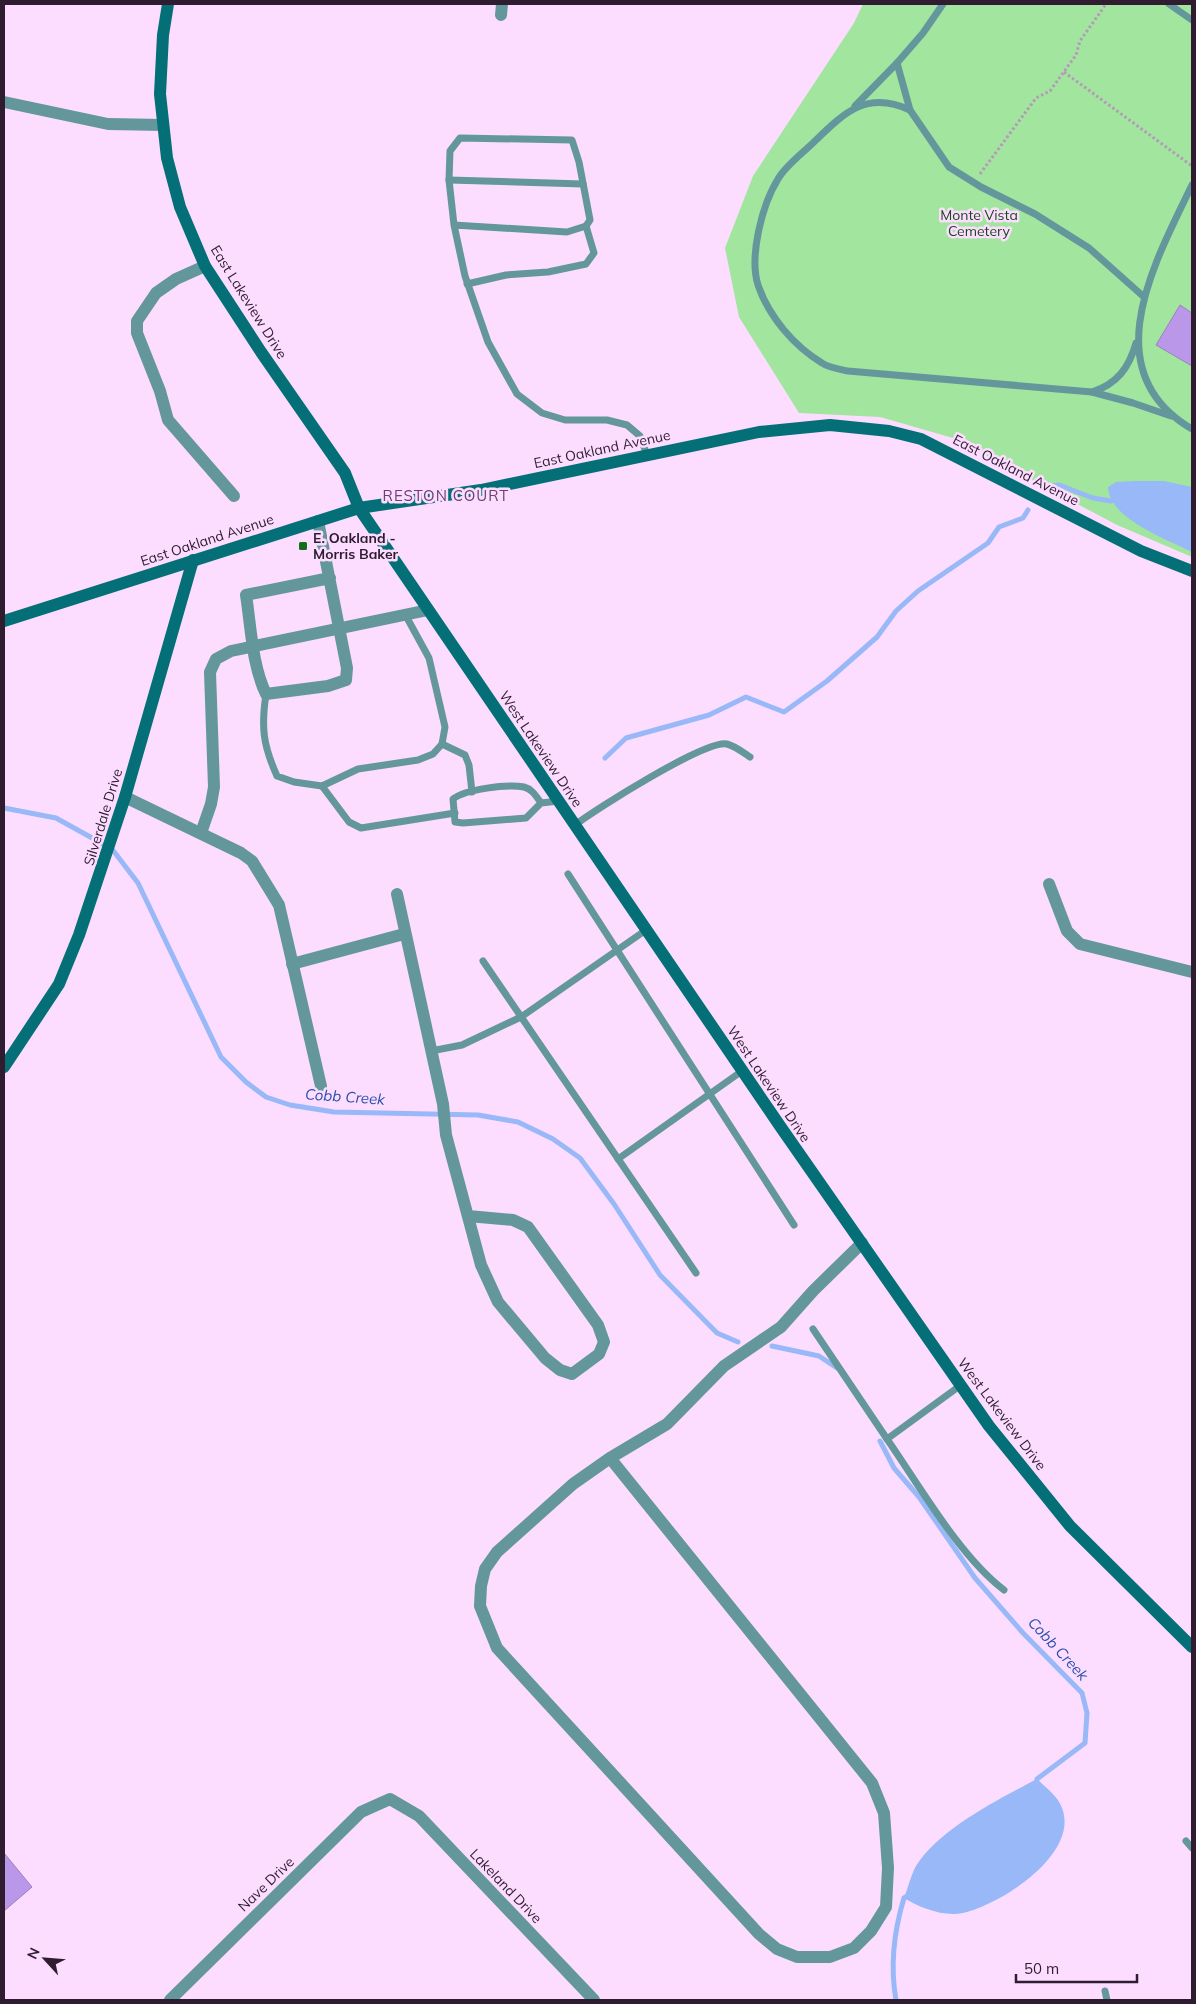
<svg xmlns="http://www.w3.org/2000/svg" width="1196" height="2004" font-family="Mulish,sans-serif">
<style>
.green{fill:#a2e59f}
.water{fill:#98b8f7}
.lines{fill:none;stroke-linecap:round;stroke-linejoin:round}
.stream{stroke:#98b8f7;stroke-width:5}
.building{fill:#bb97e9;stroke:#9b81bd}
.path{stroke:#b59ab8;stroke-width:3;stroke-dasharray:2.5 2.5;stroke-linecap:butt}
.lane{stroke:#64979c;stroke-width:7}
.street{stroke:#64979c;stroke-width:12}
.secondary{stroke:#056f77;stroke-width:12}
.poi-dot{fill:#136e19;stroke:#fcddff;stroke-width:2}
.labels{text-anchor:middle;stroke-width:5;stroke-linejoin:round;paint-order:stroke}
.park-label{font-size:14px;fill:#184719;stroke:#fcddff}
.street-label{font-size:14px;fill:#2f1c31;stroke:#fcddff}
.poi-label{font-size:14px;font-weight:bold;fill:#2f1c31;stroke:#fcddff;text-anchor:start}
.neighbourhood-label{font-size:15px;letter-spacing:1px;fill:#6c4070;stroke:#fcddff}
.water-label{font-size:15px;font-style:italic;fill:#284faa;stroke:#fcddff}
</style>
<rect width="100%" height="100%" fill="#fcddff"/>
<path class="green" d="M863 4H1192V557L1117 525 953 438 880 417 799 413 739 317 725 248 753 176 854 23Z"/>
<g class="water">
<path d="M1136 481H1164L1192 487V552C1168 540 1108 518 1108 487L1116 482Z"/>
<path d="M1037 1779C1045 1787 1058 1796 1062 1808 1080 1854 1000 1905 963 1913 944 1917 920 1908 904 1898 908 1888 911 1875 916 1866 939 1829 999 1799 1037 1779Z"/>
</g>
<g class="lines">
<g class="stream">
<path d="M1041 487 1059 485 1093 498 1111 501"/>
<path d="M605 758 626 738 709 715 746 697 784 712 827 681 877 637 896 611 918 591 988 543 999 527 1023 518 1028 510"/>
<path d="M4 808 56 818 112 849 138 883 221 1057 246 1082 266 1097 290 1105 334 1112 478 1115 518 1122 553 1139 580 1158 614 1204 660 1275 717 1333 738 1342"/>
<path d="M772 1346 819 1356 837 1368"/>
<path d="M880 1441 894 1468 919 1497 975 1578 1023 1633 1082 1693 1087 1713 1085 1743 1037 1779 1036 1786"/>
<path d="M896 2000C890 1966 894 1931 904 1898L909 1895"/>
</g>
</g>
<g class="building">
<path d="M1180 305 1192 313V366L1156 345Z"/>
<path d="M4 1853 32 1887 4 1911Z"/>
</g>
<g class="lines">
<g class="path">
<path d="M1064 72 1192 166"/>
<path d="M980 174 1036 98 1050 91 1076 55 1080 41 1106 4"/>
</g>
<g class="lane">
<path d="M943 4 923 33 897 63 910 110 949 167 981 187 1035 214 1089 248 1144 297"/>
<path d="M1169 4 1192 20"/>
<path d="M855 106 897 63"/>
<path d="M910 110C867 90 845 112 815 141 803 153 786 165 778 179 762 205 749 256 758 285 769 317 794 346 822 363 829 368 839 369 848 371L1092 392 1133 403 1171 416"/>
<path d="M449 180 583 184"/>
<path d="M1192 185C1155 262 1093 371 1192 429"/>
<path d="M454 225 567 232 586 226 590 220 579 162 572 140 460 138 450 151 449 180 454 225 465 276 488 342 517 394 542 413 565 420H607L627 425 640 436 647 455"/>
<path d="M467 284 506 275 548 272 586 264 594 253 586 226"/>
<path d="M1092 392C1117 384 1129 368 1136 343"/>
<path d="M266 694C261 727 263 745 277 776L294 782 322 786 358 769 418 760 433 754 442 744 445 727 429 658 406 616"/>
<path d="M442 744 465 755 469 765 472 792"/>
<path d="M322 786 349 822 361 828 455 813"/>
<path d="M541 803 526 818 463 823 455 822 453 799C466 789 507 784 524 787 532 789 536 796 541 803L559 801"/>
<path d="M575 825C596 809 705 740 727 744 735 746 744 753 750 757"/>
<path d="M568 874 794 1225"/>
<path d="M483 961 696 1273"/>
<path d="M431 1051 462 1045 521 1017 646 930"/>
<path d="M618 1159 742 1071"/>
<path d="M813 1329 887 1439"/>
<path d="M961 1385 887 1439C919 1485 960 1557 1004 1590"/>
<path d="M1186 1841 1192 1848"/>
<path d="M1105 1991 1107 2000"/>
</g>
<g class="street">
<path d="M501 15 502 4"/>
<path d="M4 102 108 124 163 125"/>
<path d="M205 266 176 279 156 293 137 321V333L160 391 168 420 234 496"/>
<path d="M318 521 347 668 346 680 328 686 266 694C252 665 251 627 246 595L330 578"/>
<path d="M125 797 241 853 252 861 279 905 321 1086"/>
<path d="M201 833 211 804 214 787 210 672 216 659 231 651 428 610"/>
<path d="M1049 884 1067 931 1080 944 1192 972"/>
<path d="M397 894 443 1104 446 1135 481 1265 498 1302 545 1358 560 1370 572 1374 599 1354 604 1342 598 1325 528 1227 513 1220 468 1216"/>
<path d="M292 964 404 934"/>
<path d="M610 1458 872 1783 884 1813 888 1868 886 1907 871 1931 854 1948 830 1957H797L777 1949 759 1934 497 1648 480 1606 481 1586 485 1569 497 1552 573 1484 610 1458 667 1424 724 1366 781 1327 813 1291 862 1243"/>
<path d="M170 2000 361 1812 390 1799 419 1816 594 2000"/>
</g>
<g class="secondary">
<path d="M168 4 163 35 160 94 167 158 180 207 205 266 261 352 345 473 359 508 780 1126 989 1426 1070 1526 1192 1647"/>
<path d="M4 621 359 508 481 490 759 432 830 425 889 431 921 439 1141 551 1192 571"/>
<path d="M4 1067 59 984 79 935 125 797 193 560"/>
</g>
</g>
<rect class="poi-dot" x="298" y="541" width="10" height="10" rx="2.5"/>
<g class="labels">
<g class="park-label">
<text x="979" y="220">Monte Vista<tspan x="979" dy="16">Cemetery</tspan></text>
</g>
<g class="street-label">
<text transform="translate(249 302) rotate(58)" y="5">East Lakeview Drive</text>
<text transform="translate(602 449) rotate(-12)" y="5">East Oakland Avenue</text>
<text transform="translate(1016 470) rotate(27)" y="5">East Oakland Avenue</text>
<text transform="translate(207 540) rotate(-18)" y="5">East Oakland Avenue</text>
<text transform="translate(541 749) rotate(56)" y="5">West Lakeview Drive</text>
<text transform="translate(103 817) rotate(-73)" y="5">Silverdale Drive</text>
<text transform="translate(769 1084) rotate(56)" y="5">West Lakeview Drive</text>
<text transform="translate(1002 1414) rotate(53)" y="5">West Lakeview Drive</text>
<text transform="translate(266 1884) rotate(-44)" y="5">Nave Drive</text>
<text transform="translate(506 1886) rotate(46)" y="5">Lakeland Drive</text>
</g>
<g class="poi-label">
<text x="313" y="543">E. Oakland -<tspan x="313" dy="16">Morris Baker</tspan></text>
</g>
<g class="neighbourhood-label">
<text x="446" y="501">RESTON COURT</text>
</g>
<g class="water-label">
<text transform="translate(345 1097) rotate(4)" y="5">Cobb Creek</text>
<text transform="translate(1058 1649) rotate(47)" y="5">Cobb Creek</text>
</g>
</g>
<rect width="1196" height="2004" fill="none" stroke="#2f1c31" stroke-width="10"/>
<g transform="translate(45 1959) rotate(296)" stroke="#fcddff" stroke-width="4" paint-order="stroke">
<path d="M0-4L9 19L0 12L-9 19Z" fill="#2f1c31"/>
<text y="-8" font-size="14" font-weight="bold" text-anchor="middle" fill="#2f1c31">N</text>
</g>
<path d="M1016 1974v8h121v-8" fill="none" stroke="#2f1c31" stroke-width="2.5"/>
<text x="1024" y="1974" font-size="15" fill="#2f1c31" stroke="#fcddff" stroke-width="4" paint-order="stroke">50 m</text>
</svg>
